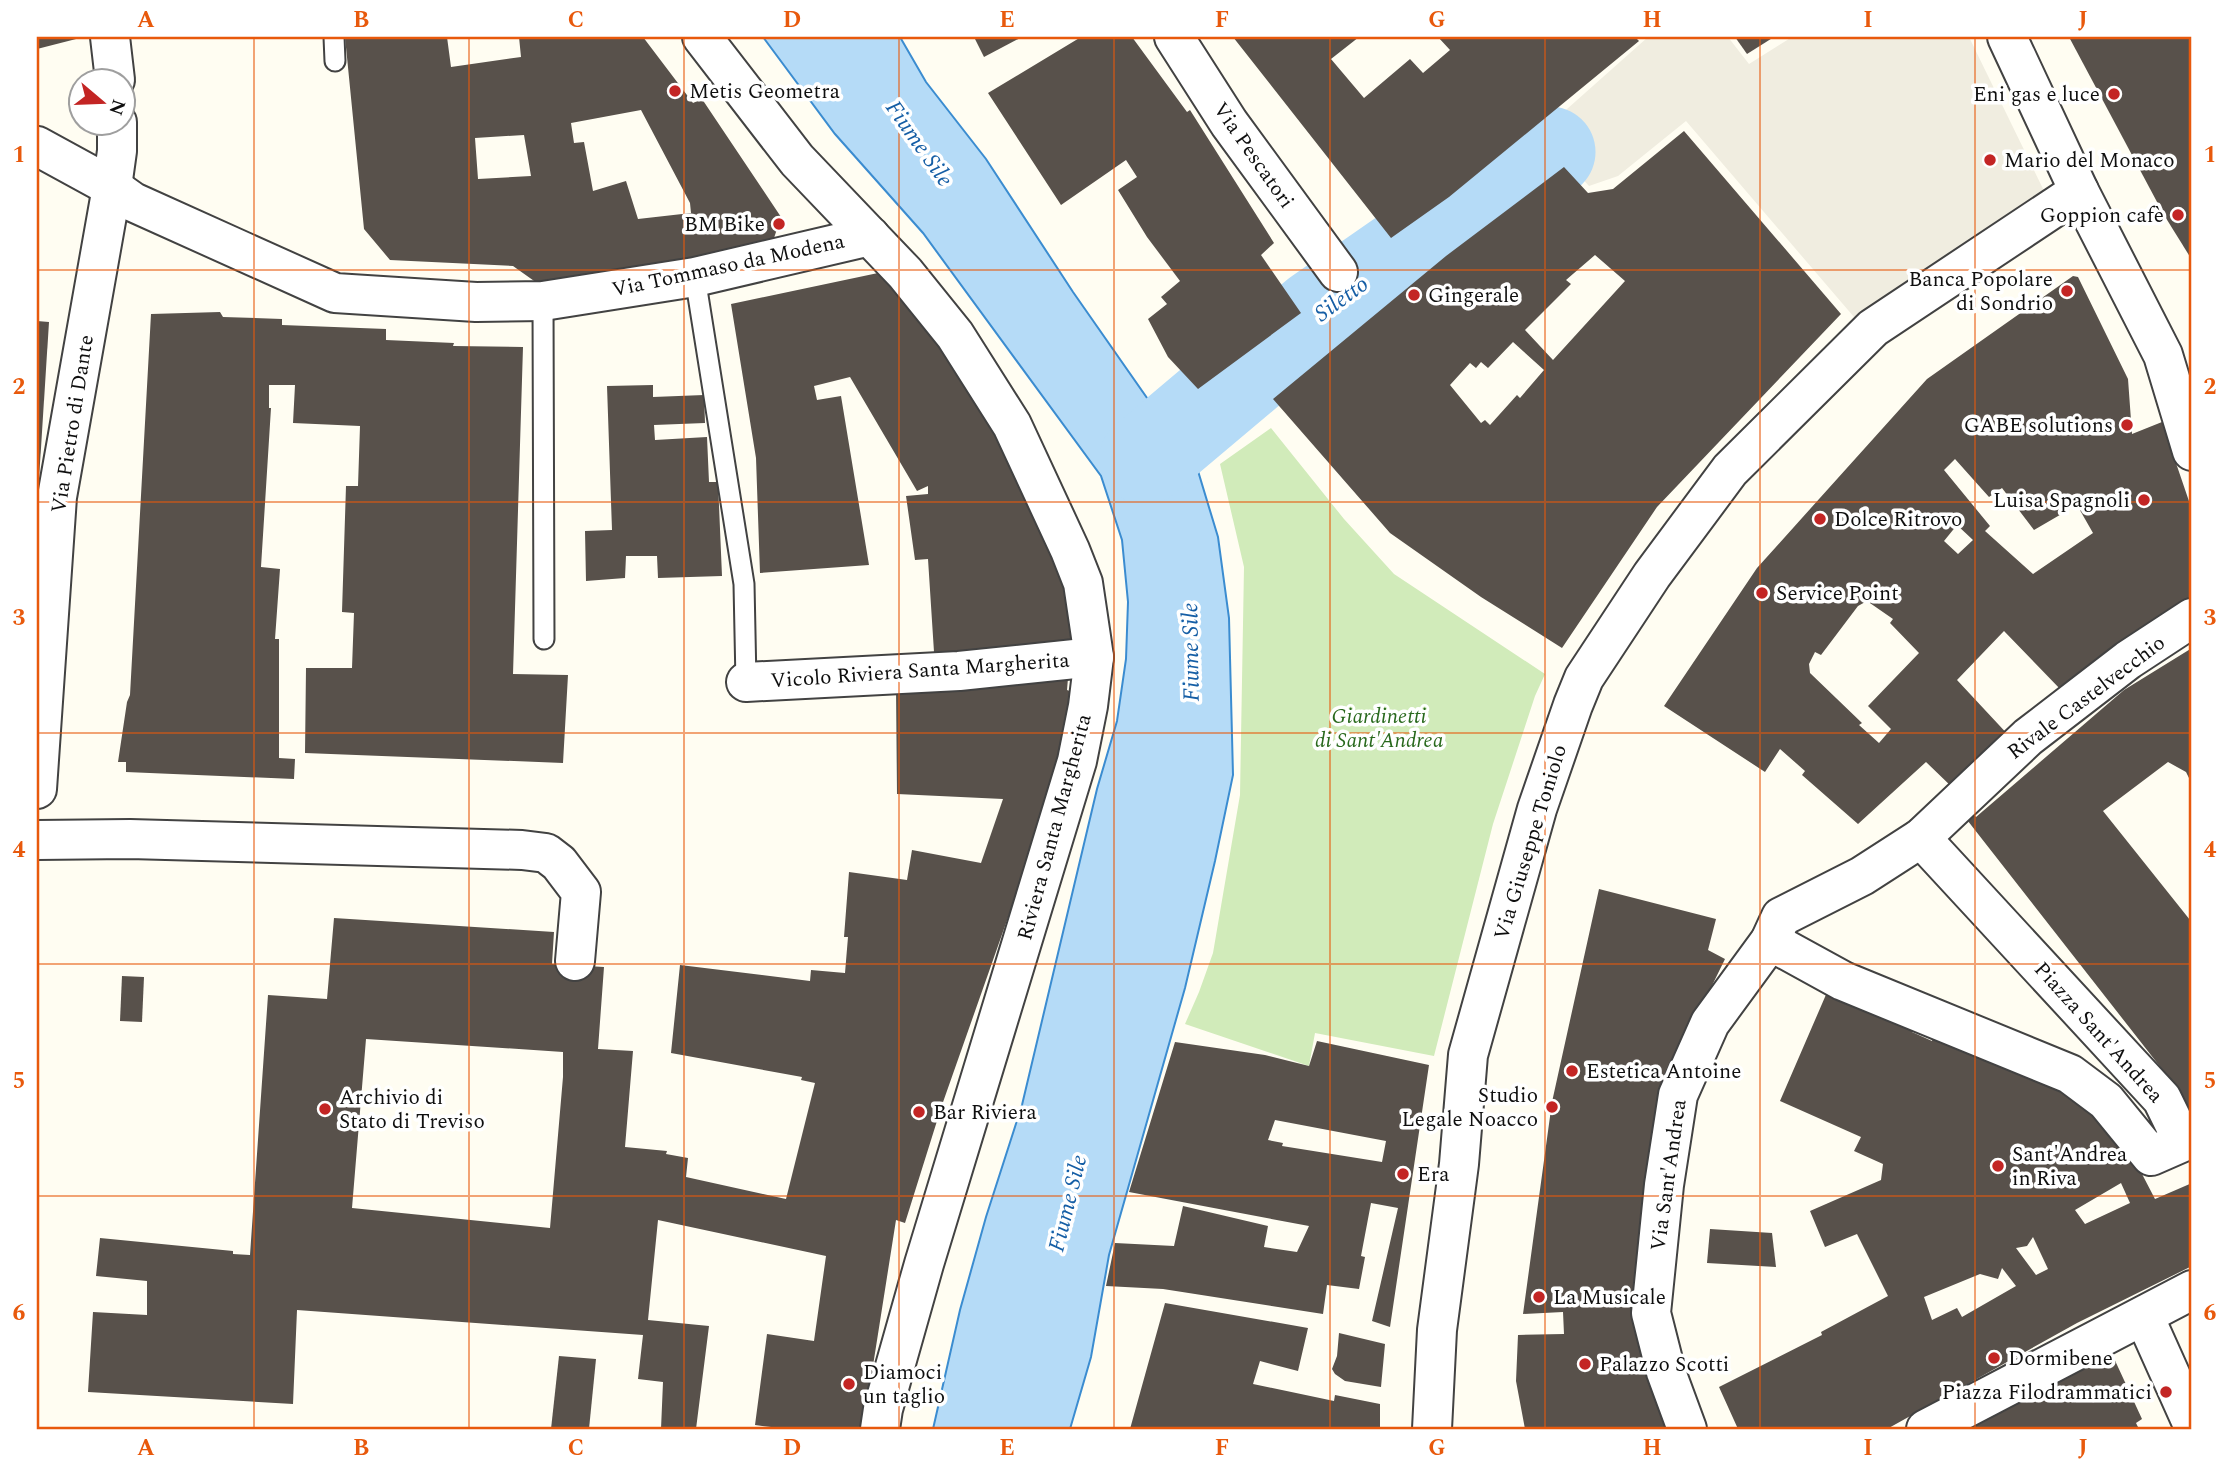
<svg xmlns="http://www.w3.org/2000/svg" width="2229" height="1466" font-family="Spectral,serif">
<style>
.green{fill:#d1ebba}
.plaza{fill:#f0ede0}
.water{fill:#b5dbf7;stroke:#3b8cd0;stroke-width:2}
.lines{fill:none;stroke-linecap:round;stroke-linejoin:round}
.river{stroke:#b5dbf7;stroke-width:91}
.building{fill:#58514b;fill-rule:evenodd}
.lane-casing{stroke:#424242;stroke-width:23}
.street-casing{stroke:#424242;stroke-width:42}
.lane{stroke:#fff;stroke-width:19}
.street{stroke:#fff;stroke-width:38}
.grid{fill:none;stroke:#e8590c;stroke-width:2;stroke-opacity:0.55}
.poi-dot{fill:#c32524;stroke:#fff;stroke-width:2.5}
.labels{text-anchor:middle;stroke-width:7;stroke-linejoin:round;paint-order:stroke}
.poi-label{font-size:21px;fill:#0f0f0f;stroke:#fff;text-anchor:start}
.street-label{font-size:21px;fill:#0f0f0f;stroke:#fff}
.park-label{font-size:21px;font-style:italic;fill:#29691d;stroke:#fff}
.water-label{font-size:23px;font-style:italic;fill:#155ea5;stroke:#fff}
.neatline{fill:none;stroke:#e8590c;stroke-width:2.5}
.grid-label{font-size:23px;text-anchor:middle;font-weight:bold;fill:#e8590c}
</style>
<rect width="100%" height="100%" fill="#fffdf2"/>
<path class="green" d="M1271 428 1344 519 1394 574 1545 674 1535 696 1493 824 1434 1056 1315 1033 1309 1066 1185 1024 1199 992 1213 953 1240 795 1244 567 1220 464Z"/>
<path class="plaza" d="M1648 37H1728L1749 64 1792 37H1969L2048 199 1860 324 1686 121 1618 176 1589 186 1540 133Z"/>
<path class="water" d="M763 37H900L926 82 986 159 1073 292 1198 471 1218 537 1229 618 1233 775 1215 861 1185 988 1109 1255 1091 1357 1070 1429H933L960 1310 986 1217 1022 1105 1097 789 1117 721 1126 659 1128 602 1122 540 1101 476 923 233 835 134Z"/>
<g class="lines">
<path class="river" d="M1145 459 1317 314 1550 152"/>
</g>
<g class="building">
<path d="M37 37H80V38L37 49Z"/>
<path d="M345 37H447L451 67 521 57 519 37H643L693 103 702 99 781 217 774 238 673 265 537 283 513 266 390 260 364 229ZM641 110 690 203 691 213 638 219 626 181 593 191 584 142 574 143 571 123ZM524 135 531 176 478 179 475 138Z"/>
<path d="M974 37H1022L984 57Z"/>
<path d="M1081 37H1132L1187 112 1190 110 1274 243 1261 255 1301 313 1198 389 1168 357 1148 319 1167 304 1161 297 1180 281 1147 237 1118 190 1137 177 1126 160 1061 205 988 93Z"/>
<path d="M1233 37H1359L1331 59 1364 98 1410 59 1423 73 1450 50 1438 37H1635L1639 41 1449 197 1391 238Z"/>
<path d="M1735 37H1774L1747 54Z"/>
<path d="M2069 37H2192V260L2164 215Z"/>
<path d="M1684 131 1841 314 1657 507 1562 648 1481 597 1390 533 1273 399 1446 256 1564 167 1588 193 1613 189ZM1595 255 1625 281 1553 360 1525 330 1571 284 1566 280ZM1513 342 1544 370 1520 398 1517 395 1490 425 1485 420 1481 423 1450 385 1470 363 1476 368 1481 362 1488 368Z"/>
<path d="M878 273 909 304 955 362 1010 450 1057 548 1087 648 934 652 928 559 915 560 906 496 928 494V486L917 491 850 377 814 386 817 400 841 396 869 565 760 573 756 458 731 304Z"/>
<path d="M2073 276 2078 277 2128 379 2132 434 2162 422 2192 510V605L2063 692 2004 631 1957 680 2012 739 1954 789 1926 762 1858 824 1802 775 1805 771 1780 749 1765 772 1664 706 1757 568 1927 379ZM1955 459 1989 497 2002 488 2034 530 2077 505 2093 533 2033 574 1985 531 1990 526 1944 470ZM1957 525 1973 540 1958 554 1944 541ZM1867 601 1893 619 1890 623 1919 653 1868 706 1891 729 1879 743 1859 725 1862 723 1810 673 1809 664 1815 652 1821 655 1858 606Z"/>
<path d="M220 312 223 317 282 319V325L386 329V340L454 343 453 346 523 347 513 674 568 675 563 763 305 753 306 668H352L354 613 342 612 346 486H358L360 426 293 423 295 385H269V408H271L261 567 280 569 275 639H279V758L295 759 294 779 126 772V762H118L127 702 130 695 151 314Z"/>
<path d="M37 321 49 322 39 479H37Z"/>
<path d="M653 385V397L704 395 705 423 654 425 655 440 707 437 709 482H718L722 576 658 578 657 556H626L625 578 586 581 585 531 612 530 607 386Z"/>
<path d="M2192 648V784L2186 772 2168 762 2103 811 2190 920 2192 918V1125L2165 1073 1964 816 1971 811 1976 817 2124 690Z"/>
<path d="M1068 678 1067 690 1072 692 1049 801 942 1105 905 1223 896 1220 863 1429H771V1427L755 1425 767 1334 814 1341 826 1256 658 1220 648 1320 709 1326 696 1429H661L663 1382 638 1379 643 1335 297 1310 293 1404 88 1392 93 1312 147 1315V1281L96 1276 100 1238 233 1251V1254L250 1255 268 995 327 999 334 918 554 932 552 964 604 967 598 1049 633 1051 625 1147 667 1151 666 1154 688 1158 686 1177 786 1199 815 1083 801 1080 802 1077 671 1053 680 965 810 981 811 970 845 973 848 937H844L849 872 907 880 912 850 981 863 1003 799 897 794 896 688ZM366 1039 563 1052V1077L550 1228 352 1208Z"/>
<path d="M1599 889 1716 919 1708 950 1725 959 1702 1006 1639 1310 1680 1429H1525L1516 1381 1518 1335 1564 1334 1563 1312 1523 1314 1552 1102Z"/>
<path d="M122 976 144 977 142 1022 120 1021Z"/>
<path d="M1828 990 1913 1027 1912 1032 1932 1041 1933 1037 1972 1048 2092 1106 2142 1174 2155 1199 2192 1183V1266L2077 1323 1887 1429H1738L1719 1387 1822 1335 1821 1332 1888 1296 1857 1234 1825 1247 1810 1211 1881 1180 1883 1164 1854 1151 1861 1137 1780 1101ZM2121 1183 2130 1203 2085 1224 2075 1210ZM2033 1237 2048 1269 2036 1275 2016 1248 2027 1246ZM2002 1268 2016 1286 1962 1317 1957 1308 1932 1320 1924 1297 1980 1274 1998 1279Z"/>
<path d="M1317 1041 1429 1065 1390 1327 1372 1321 1398 1208 1371 1203 1361 1256 1365 1257 1359 1289 1327 1285 1323 1314 1163 1289 1106 1286 1115 1243 1174 1246 1183 1206 1268 1226 1264 1247 1297 1252 1309 1226 1129 1192 1175 1042 1265 1055 1309 1066ZM1275 1120 1386 1141 1382 1162 1282 1146 1283 1143 1268 1140Z"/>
<path d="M1710 1229 1772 1233 1776 1267 1707 1263Z"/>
<path d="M1165 1303 1308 1328 1298 1371 1260 1361 1253 1384 1334 1401 1335 1395 1380 1404V1429H1130Z"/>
<path d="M1339 1333 1385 1344 1381 1387 1345 1381 1335 1374 1332 1369 1337 1356Z"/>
<path d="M2112 1354 2142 1419 2136 1423 2139 1429H1969Z"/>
<path d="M559 1356 596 1359 589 1429H551Z"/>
</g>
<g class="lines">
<defs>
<g id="lane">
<path d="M334 37 335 61"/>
<path d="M695 277 744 584 746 682"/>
<path d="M543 301 544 639"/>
</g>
<g id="street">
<path d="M110 37 115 80"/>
<path d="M702 37 797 160 905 273 955 335 1012 425 1070 550 1083 583 1094 657 1088 706 1077 761 924 1264 883 1409 880 1429"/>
<path d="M1174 37 1229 123 1338 272"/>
<path d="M2007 37 2079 191 2163 355 2192 451"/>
<path d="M37 146 112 187 133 202 335 293 476 302 543 301 695 277 870 236"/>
<path d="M746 682 959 671 1094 657"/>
<path d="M37 789 57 497 112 187 117 151V122"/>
<path d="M37 840 130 839 522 850 546 853 559 863 581 892 575 961"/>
<path d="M1770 941 1843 981 2070 1074 2106 1101 2151 1156 2183 1142 2162 1099 1921 838"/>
<path d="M2144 1316 2192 1423"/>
<path d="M1432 1429 1437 1330 1459 1164 1468 1055 1537 809 1573 705 1584 678 1652 575 1730 470 1873 328 2079 191"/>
<path d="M1687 1429 1666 1372 1651 1313 1664 1185 1678 1095 1710 1023 1770 941 1781 917 1862 876 1921 838 2028 737 2128 660 2192 618"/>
<path d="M1926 1429 2192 1290"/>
</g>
</defs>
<use href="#lane" class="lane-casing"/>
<use href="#street" class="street-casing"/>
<use href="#lane" class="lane"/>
<use href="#street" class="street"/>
</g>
<path class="grid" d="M254 37V1429M469 37V1429M684 37V1429M899 37V1429M1114 37V1429M1330 37V1429M1545 37V1429M1760 37V1429M1975 37V1429M37 270H2192M37 502H2192M37 733H2192M37 964H2192M37 1196H2192"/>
<g class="poi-dot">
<circle cx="675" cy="91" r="7"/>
<circle cx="2114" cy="94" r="7"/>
<circle cx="1990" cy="160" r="7"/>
<circle cx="2178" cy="215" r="7"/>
<circle cx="779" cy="224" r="7"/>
<circle cx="2067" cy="291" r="7"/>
<circle cx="1414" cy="295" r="7"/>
<circle cx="2127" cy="425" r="7"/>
<circle cx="2144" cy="500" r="7"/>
<circle cx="1820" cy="519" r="7"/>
<circle cx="1762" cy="593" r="7"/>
<circle cx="1572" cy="1071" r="7"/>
<circle cx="1552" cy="1107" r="7"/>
<circle cx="325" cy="1109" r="7"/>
<circle cx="919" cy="1112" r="7"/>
<circle cx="1998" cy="1166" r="7"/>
<circle cx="1403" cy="1174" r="7"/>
<circle cx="1539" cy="1297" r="7"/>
<circle cx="1994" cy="1358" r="7"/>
<circle cx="1585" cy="1364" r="7"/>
<circle cx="849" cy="1384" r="7"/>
<circle cx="2166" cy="1392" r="7"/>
</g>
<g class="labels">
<g class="poi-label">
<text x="689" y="98">Metis Geometra</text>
<text x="2100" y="101" text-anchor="end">Eni gas e luce</text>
<text x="2004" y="167">Mario del Monaco</text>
<text x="2164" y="222" text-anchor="end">Goppion cafè</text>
<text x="765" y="231" text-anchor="end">BM Bike</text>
<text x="2053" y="286" text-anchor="end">Banca Popolare<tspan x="2053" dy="24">di Sondrio</tspan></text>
<text x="1428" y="302">Gingerale</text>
<text x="2113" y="432" text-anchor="end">GABE solutions</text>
<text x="2130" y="507" text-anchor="end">Luisa Spagnoli</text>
<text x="1834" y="526">Dolce Ritrovo</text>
<text x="1776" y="600">Service Point</text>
<text x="1586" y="1078">Estetica Antoine</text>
<text x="1538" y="1102" text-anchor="end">Studio<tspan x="1538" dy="24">Legale Noacco</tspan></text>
<text x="339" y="1104">Archivio di<tspan x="339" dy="24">Stato di Treviso</tspan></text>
<text x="933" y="1119">Bar Riviera</text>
<text x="2012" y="1161">Sant'Andrea<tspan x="2012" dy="24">in Riva</tspan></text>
<text x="1417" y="1181">Era</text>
<text x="1553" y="1304">La Musicale</text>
<text x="2008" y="1365">Dormibene</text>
<text x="1599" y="1371">Palazzo Scotti</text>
<text x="863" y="1379">Diamoci<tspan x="863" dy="24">un taglio</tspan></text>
<text x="2152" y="1399" text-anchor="end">Piazza Filodrammatici</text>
</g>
<g class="street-label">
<text transform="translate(1254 155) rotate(55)" y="7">Via Pescatori</text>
<text transform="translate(728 265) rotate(-12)" y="7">Via Tommaso da Modena</text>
<text transform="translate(72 424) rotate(-81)" y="7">Via Pietro di Dante</text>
<text transform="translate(920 670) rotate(-4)" y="7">Vicolo Riviera Santa Margherita</text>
<text transform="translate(2086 697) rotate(-37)" y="7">Rivale Castelvecchio</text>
<text transform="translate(1054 827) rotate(-75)" y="7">Riviera Santa Margherita</text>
<text transform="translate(1530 842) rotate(-73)" y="7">Via Giuseppe Toniolo</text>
<text transform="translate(2099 1032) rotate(48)" y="7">Piazza Sant'Andrea</text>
<text transform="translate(1668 1175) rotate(-82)" y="7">Via Sant'Andrea</text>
</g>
<g class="park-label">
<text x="1379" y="723">Giardinetti<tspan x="1379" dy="24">di Sant'Andrea</tspan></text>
</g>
<g class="water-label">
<text transform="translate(920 143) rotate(55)" y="8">Fiume Sile</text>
<text transform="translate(1341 298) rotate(-36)" y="8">Siletto</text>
<text transform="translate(1190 652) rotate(-91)" y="8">Fiume Sile</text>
<text transform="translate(1067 1203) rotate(-76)" y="8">Fiume Sile</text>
</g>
</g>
<rect width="2229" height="1466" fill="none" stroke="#ffffff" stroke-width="77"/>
<g transform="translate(102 102) rotate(109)"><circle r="33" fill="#ffffff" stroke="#9f9f9f" stroke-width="2"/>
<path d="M0-5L12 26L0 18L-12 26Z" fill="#c32524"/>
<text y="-10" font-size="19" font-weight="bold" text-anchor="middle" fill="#0f0f0f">N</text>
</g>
<rect x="38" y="38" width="2152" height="1390" class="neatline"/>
<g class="grid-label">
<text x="146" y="27">A</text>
<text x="361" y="27">B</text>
<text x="576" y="27">C</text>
<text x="792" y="27">D</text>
<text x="1007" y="27">E</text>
<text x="1222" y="27">F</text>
<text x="1437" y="27">G</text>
<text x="1652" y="27">H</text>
<text x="1868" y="27">I</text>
<text x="2083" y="27">J</text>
<text x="19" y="162">1</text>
<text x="2210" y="162">1</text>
<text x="19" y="394">2</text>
<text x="2210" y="394">2</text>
<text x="19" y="625">3</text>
<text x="2210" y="625">3</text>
<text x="19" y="857">4</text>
<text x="2210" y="857">4</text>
<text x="19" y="1088">5</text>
<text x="2210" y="1088">5</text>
<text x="19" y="1320">6</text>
<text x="2210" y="1320">6</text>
<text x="146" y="1455">A</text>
<text x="361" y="1455">B</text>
<text x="576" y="1455">C</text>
<text x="792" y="1455">D</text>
<text x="1007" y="1455">E</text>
<text x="1222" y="1455">F</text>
<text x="1437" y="1455">G</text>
<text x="1652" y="1455">H</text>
<text x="1868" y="1455">I</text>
<text x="2083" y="1455">J</text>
</g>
</svg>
